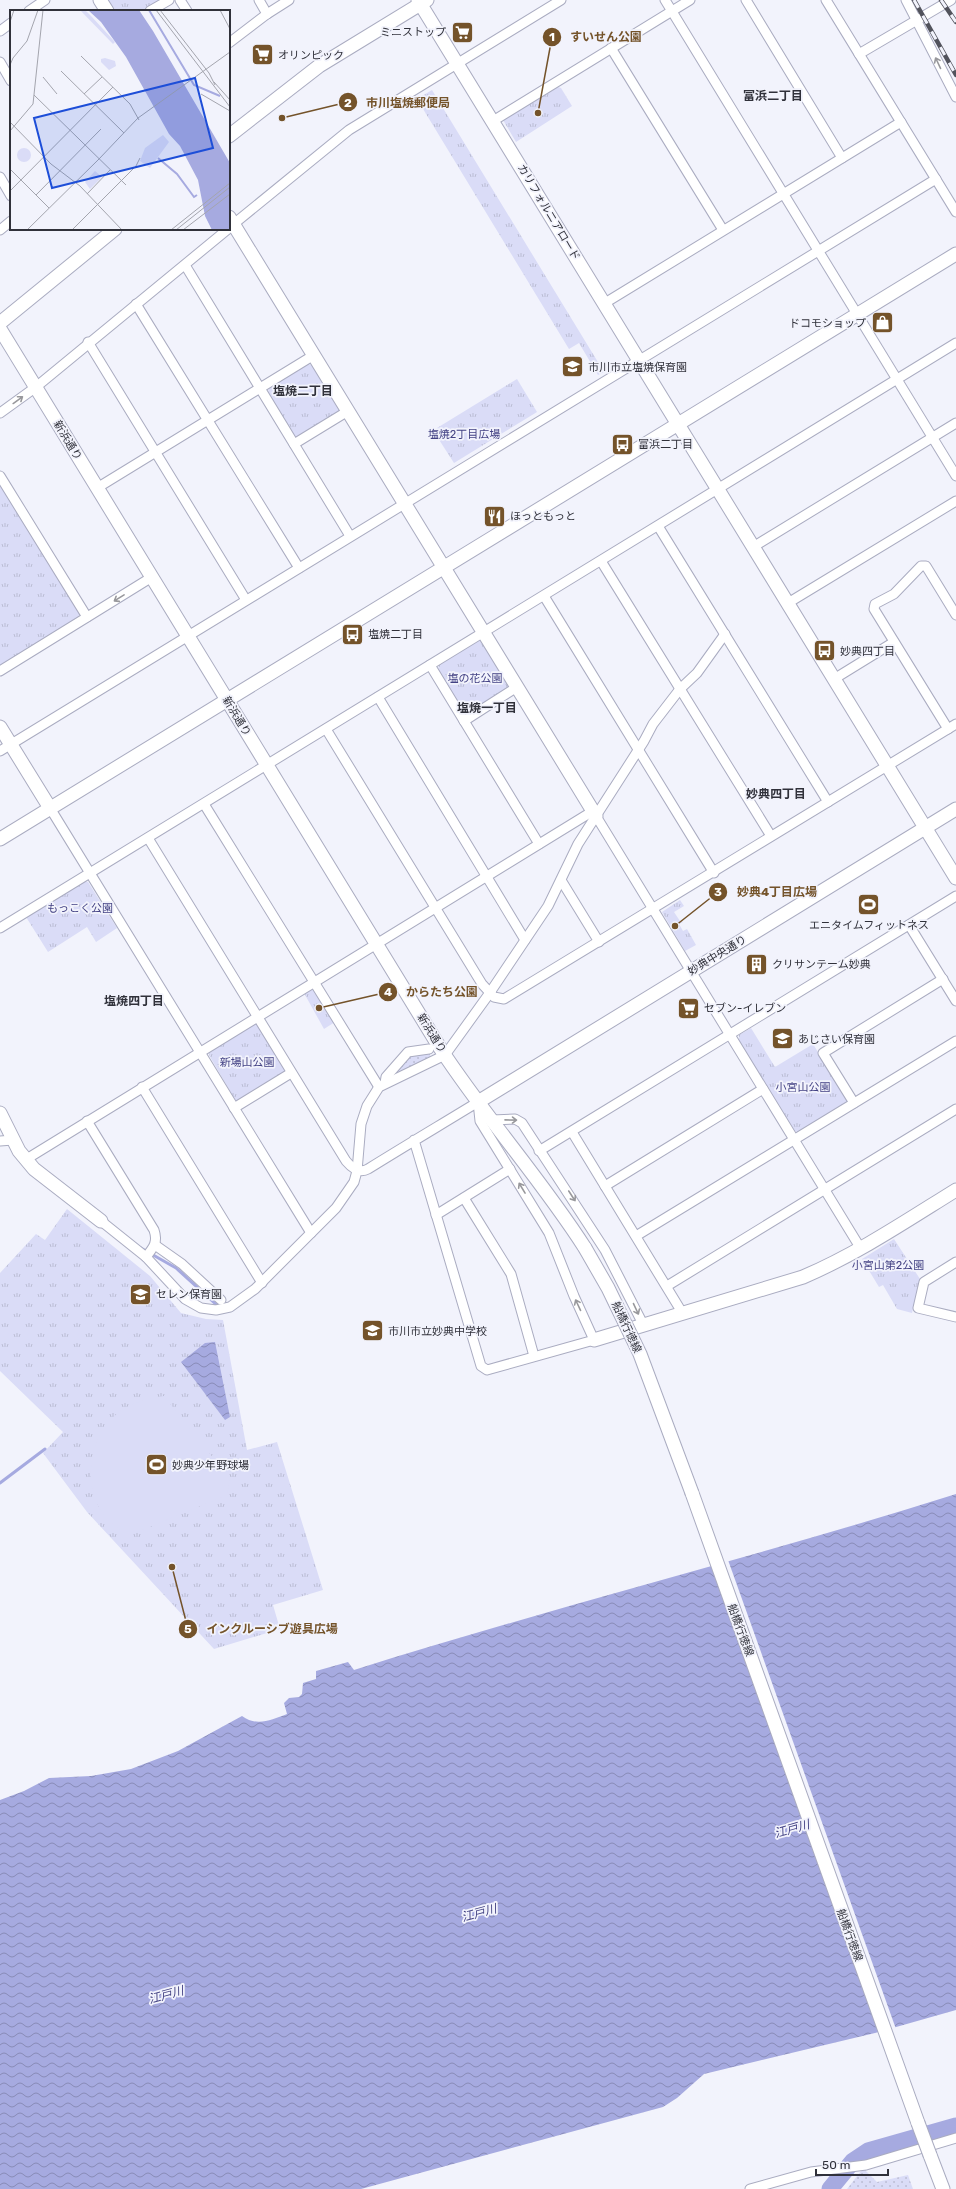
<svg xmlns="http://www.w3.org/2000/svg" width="956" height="2189" font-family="Rubik,'Noto Sans JP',sans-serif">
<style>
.grass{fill:url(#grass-dots)}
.park{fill:url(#park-tufts)}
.pitch{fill:#dadcf7}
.water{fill:url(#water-waves)}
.pier{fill:#f2f3fc}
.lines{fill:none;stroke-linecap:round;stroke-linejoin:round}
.stream{stroke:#a6aae0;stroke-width:3}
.river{stroke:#a6aae0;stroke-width:17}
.street-casing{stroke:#aaacc1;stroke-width:11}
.secondary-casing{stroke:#aaacc1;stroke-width:15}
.street{stroke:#fff;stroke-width:9}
.secondary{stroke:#fff;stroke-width:13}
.rail-casing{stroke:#52535c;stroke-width:4.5}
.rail{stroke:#f2f3fc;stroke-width:3;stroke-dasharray:9;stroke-linecap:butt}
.secondary-bridge-casing{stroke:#aaacc1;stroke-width:15;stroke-linecap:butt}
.secondary-bridge{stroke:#fff;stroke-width:13}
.oneway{stroke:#98989c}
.labels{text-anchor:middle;stroke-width:3.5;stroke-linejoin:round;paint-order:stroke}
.poi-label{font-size:11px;fill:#30313a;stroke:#f2f3fc;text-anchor:start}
.street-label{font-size:11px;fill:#30313a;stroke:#f2f3fc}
.park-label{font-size:11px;fill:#434284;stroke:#f2f3fc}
.neighbourhood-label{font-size:12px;font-weight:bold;fill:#30313a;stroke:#f2f3fc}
.water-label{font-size:12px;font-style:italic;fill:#414082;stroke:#f2f3fc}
.inset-river{fill:none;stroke:#a6aae0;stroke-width:2}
.inset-road{fill:none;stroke:#a4a5ae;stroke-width:1}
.view{fill:#1d4ed8;fill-opacity:0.15;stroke:#1d4ed8;stroke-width:2}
.inset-edge{fill:none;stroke:#30313a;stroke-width:2}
.leader{fill:none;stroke:#74532a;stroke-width:1.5}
.callout-dot{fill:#74532a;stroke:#f2f3fc;stroke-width:1.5}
.mark-label{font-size:12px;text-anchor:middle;font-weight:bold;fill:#fff}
.callout-label{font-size:12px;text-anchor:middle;font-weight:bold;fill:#74532a;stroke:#f2f3fc;stroke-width:3.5;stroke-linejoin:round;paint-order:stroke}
</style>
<defs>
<pattern id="grass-dots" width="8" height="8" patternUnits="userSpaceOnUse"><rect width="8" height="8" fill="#dadcf7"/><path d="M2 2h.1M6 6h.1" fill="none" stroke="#bbbdd4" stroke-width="1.8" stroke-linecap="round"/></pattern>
<pattern id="park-tufts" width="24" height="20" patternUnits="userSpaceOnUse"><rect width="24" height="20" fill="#dadcf7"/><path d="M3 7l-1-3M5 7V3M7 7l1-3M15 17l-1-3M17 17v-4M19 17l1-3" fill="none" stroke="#bbbdd4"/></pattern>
<pattern id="water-waves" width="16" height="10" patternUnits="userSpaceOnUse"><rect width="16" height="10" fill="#a6aae0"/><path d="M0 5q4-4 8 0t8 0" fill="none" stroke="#888bb7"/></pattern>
</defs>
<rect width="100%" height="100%" fill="#f2f3fc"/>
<g class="grass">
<path d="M430 1053V1059L388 1077 409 1055Z"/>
<path d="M865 2170 877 2182 908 2175 913 2189H847L861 2171Z"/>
</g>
<g class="park">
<path d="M108 0H162L144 11H114Z"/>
<path d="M558 87 561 88 572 106 516 142 503 120Z"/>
<path d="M432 90 604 372 598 375 579 343 569 349 417 99Z"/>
<path d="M308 364 312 365 340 409 339 413 299 438 295 437 268 392 269 388Z"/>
<path d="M517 379 537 412 454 463 436 435 437 428Z"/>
<path d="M0 484 80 614 78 617 0 666Z"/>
<path d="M478 640 484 641 512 686 469 715 465 714 438 670 439 664Z"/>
<path d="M83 881 88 882 117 928 96 942 87 927 48 952 26 917Z"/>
<path d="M680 900 684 906 674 912 680 921 683 922 679 924 683 931 687 929 696 945 685 951 662 912Z"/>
<path d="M311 988 316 989 335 1022 324 1029 304 993Z"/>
<path d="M253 1024H258L286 1069 284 1074 240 1101 235 1100 209 1055 210 1050Z"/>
<path d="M751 1028 775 1067 813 1044 847 1099 846 1104 798 1132 794 1131 739 1041V1035Z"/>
<path d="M67 1209 150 1276 181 1313 206 1319 223 1320 247 1450 277 1442 323 1590 273 1605 280 1629 214 1649 87 1512 43 1453 63 1432 0 1371V1273L36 1234 45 1240Z"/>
<path d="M894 1239 920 1279 912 1313 897 1309 883 1285 879 1287 862 1259Z"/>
</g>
<path class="pitch" d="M164 1396 230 1479 227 1495 128 1536C120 1530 110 1523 103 1514 94 1502 90 1486 91 1471 93 1426 120 1401 164 1396Z"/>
<g class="water">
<path d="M215 1342 230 1417 225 1420 181 1362 205 1343Z"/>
<path d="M956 1494V2010L875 2033 704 2074 677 2098 663 2107 361 2189H0V1800L24 1791 49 1778 91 1776 131 1769 178 1751 242 1716C257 1727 271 1720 287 1714L284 1703 289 1698 299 1697 302 1694 303 1683 316 1679V1671L348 1662 354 1670C553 1607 757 1557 956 1494Z"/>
</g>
<path class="pier" d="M728 1560 896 2029 881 2034 711 1564Z"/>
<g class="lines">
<g class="stream">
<path d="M139 1247 176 1268 220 1308"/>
<path d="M0 1483 45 1449"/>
</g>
<path class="river" d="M830 2189 853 2161 868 2151 956 2126"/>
<defs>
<g id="street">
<path d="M180 0 187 11"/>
<path d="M259 0 267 14"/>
<path d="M665 0 956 476"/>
<path d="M746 0 842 158"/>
<path d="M826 0 956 212"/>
<path d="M906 0 956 97"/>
<path d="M29 11 45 0"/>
<path d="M150 11 169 0"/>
<path d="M0 31 11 23"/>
<path d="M229 43 267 14 289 0"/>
<path d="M611 48 723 230"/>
<path d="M859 54 951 0"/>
<path d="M0 62 11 81"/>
<path d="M493 121 690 0"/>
<path d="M0 177 11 196"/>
<path d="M230 227 349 130 561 0"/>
<path d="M0 230 11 221"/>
<path d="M185 265 350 536"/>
<path d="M605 303 901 122"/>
<path d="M136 304 299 568"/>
<path d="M88 342 246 600"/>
<path d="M0 413 36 387 228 229"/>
<path d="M294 444 348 411"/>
<path d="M0 476 87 617"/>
<path d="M97 488 314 355"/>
<path d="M658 526 828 802"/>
<path d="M753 547 956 423"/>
<path d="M601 561 771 836"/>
<path d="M544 596 714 873"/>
<path d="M788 603 956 501"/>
<path d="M430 665 539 844"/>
<path d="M0 671 152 577"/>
<path d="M834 679 894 642"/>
<path d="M378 697 525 940"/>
<path d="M464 721 517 687"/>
<path d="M326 729 482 984 494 997 504 999 956 724"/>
<path d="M948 729 874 609 875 604 894 594 921 566H926L956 615"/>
<path d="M0 751 936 179"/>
<path d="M204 804 379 1087"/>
<path d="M50 808 311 1233"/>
<path d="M596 816 861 1249"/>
<path d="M148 838 346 1161C352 1168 359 1174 368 1169 405 1146 442 1124 478 1102L480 1121 549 1233 574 1296 594 1340 487 1370 481 1366 414 1140"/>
<path d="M561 880 599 942"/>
<path d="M909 925 956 1001"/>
<path d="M0 928 956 343"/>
<path d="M385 1083 386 1077 408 1052 429 1049"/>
<path d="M142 1087 262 1283"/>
<path d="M854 1103 823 1053 943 979"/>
<path d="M234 1108 291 1073"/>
<path d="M492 1120 515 1119 522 1123 605 1250 644 1326"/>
<path d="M87 1121 154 1230C158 1242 154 1247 146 1257"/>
<path d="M572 1132 683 1314"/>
<path d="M0 1141 13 1140"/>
<path d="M539 1151 956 896"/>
<path d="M25 1160 593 811"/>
<path d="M605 1186 763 1089"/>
<path d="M464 1198 511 1274 534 1356"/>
<path d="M436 1215 510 1169"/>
<path d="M101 1221 146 1257 185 1299 201 1308 216 1310 230 1307 255 1289 336 1208 354 1182 357 1171 361 1124 367 1106 379 1087 445 1055 489 994 548 906 578 844 644 741 653 724 680 689 697 673 725 634"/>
<path d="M636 1236 956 1041"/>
<path d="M155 1245 182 1264 221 1300"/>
<path d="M956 1262 924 1282 918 1308 956 1317"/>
<path d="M667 1286 956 1109"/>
<path d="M750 2189 811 2172 866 2165 956 2138"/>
</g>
<g id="secondary">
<path d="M100 0 107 11"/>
<path d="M418 0 956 878"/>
<path d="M229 136 319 66 427 0"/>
<path d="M229 217 596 816"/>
<path d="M0 323 115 229"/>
<path d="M0 329 440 1048C485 1117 541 1179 585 1248"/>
<path d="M0 727 50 808"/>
<path d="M0 839 956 254"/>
<path d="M478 1102 956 809"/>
<path d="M0 1113 19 1151 34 1169 101 1221"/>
<path d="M594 1340 803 1277C857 1254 906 1221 956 1190"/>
<path d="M692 1493 918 2123"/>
<path d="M930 2155 943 2189"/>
</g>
</defs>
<use href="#street" class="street-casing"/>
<use href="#secondary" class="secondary-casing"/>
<use href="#street" class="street"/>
<use href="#secondary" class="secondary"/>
<defs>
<g id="rail">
<path d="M914 0 956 75"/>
<path d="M941 0 956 22"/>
</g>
</defs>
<use href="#rail" class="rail-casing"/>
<use href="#rail" class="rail"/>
<defs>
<g id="secondary-bridge">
<path d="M585 1248 608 1288 640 1354 692 1493"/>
<path d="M918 2123 930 2155"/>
</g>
</defs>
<use href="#secondary-bridge" class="secondary-bridge-casing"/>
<use href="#secondary-bridge" class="secondary-bridge"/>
</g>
<defs><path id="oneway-shaft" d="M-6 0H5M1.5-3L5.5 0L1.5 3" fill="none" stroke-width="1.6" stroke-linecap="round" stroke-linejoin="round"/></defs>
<g class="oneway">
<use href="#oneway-shaft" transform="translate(938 63) rotate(-115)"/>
<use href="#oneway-shaft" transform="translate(18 400) rotate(-36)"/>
<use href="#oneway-shaft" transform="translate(119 598) rotate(148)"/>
<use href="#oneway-shaft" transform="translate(511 1120) rotate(1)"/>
<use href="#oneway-shaft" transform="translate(522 1188) rotate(-121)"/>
<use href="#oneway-shaft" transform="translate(572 1196) rotate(57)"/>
<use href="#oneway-shaft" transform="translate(578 1305) rotate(-115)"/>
<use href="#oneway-shaft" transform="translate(636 1309) rotate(65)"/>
</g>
<defs>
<symbol id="supermarket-square" viewBox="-11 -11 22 22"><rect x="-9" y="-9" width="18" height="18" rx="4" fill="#74532a" stroke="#f2f3fc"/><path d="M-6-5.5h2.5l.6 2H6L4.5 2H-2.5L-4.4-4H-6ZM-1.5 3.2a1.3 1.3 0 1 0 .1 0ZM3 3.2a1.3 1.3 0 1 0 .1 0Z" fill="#fff"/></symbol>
<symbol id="shop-square" viewBox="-11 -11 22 22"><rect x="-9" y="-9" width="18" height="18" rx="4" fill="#74532a" stroke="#f2f3fc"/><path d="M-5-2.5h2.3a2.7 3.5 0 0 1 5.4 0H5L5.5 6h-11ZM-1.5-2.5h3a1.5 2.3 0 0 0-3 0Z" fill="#fff"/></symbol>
<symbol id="school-square" viewBox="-11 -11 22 22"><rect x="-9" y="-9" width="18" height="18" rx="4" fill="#74532a" stroke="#f2f3fc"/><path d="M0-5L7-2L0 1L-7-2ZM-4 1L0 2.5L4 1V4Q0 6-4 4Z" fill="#fff"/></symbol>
<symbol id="bus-square" viewBox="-11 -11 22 22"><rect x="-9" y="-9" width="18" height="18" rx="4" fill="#74532a" stroke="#f2f3fc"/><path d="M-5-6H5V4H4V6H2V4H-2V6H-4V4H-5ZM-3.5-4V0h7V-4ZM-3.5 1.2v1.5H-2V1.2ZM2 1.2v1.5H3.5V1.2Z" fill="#fff"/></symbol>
<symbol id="restaurant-square" viewBox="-11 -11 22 22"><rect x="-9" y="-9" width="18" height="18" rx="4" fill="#74532a" stroke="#f2f3fc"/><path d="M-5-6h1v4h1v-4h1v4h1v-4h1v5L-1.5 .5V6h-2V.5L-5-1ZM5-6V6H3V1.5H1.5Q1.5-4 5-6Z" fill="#fff"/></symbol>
<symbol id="stadium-square" viewBox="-11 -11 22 22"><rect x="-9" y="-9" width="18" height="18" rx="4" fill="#74532a" stroke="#f2f3fc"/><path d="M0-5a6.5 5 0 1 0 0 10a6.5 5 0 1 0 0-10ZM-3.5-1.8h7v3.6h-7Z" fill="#fff"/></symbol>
<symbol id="building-square" viewBox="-11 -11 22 22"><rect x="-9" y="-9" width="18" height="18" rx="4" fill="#74532a" stroke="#f2f3fc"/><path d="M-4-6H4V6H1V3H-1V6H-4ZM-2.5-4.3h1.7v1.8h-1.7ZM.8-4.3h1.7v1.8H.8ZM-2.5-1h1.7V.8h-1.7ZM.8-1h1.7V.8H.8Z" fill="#fff"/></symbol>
</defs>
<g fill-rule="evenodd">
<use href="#supermarket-square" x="450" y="20" width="25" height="25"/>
<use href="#supermarket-square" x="250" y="42" width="25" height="25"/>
<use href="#shop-square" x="870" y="310" width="25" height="25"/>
<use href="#school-square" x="560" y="354" width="25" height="25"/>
<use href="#bus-square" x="610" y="432" width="25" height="25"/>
<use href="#restaurant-square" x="482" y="504" width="25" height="25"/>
<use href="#bus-square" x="340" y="622" width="25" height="25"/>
<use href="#bus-square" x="812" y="638" width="25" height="25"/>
<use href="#stadium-square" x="856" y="892" width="25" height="25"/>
<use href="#building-square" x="744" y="952" width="25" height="25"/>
<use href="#supermarket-square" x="676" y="996" width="25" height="25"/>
<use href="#school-square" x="770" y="1026" width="25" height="25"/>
<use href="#school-square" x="128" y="1282" width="25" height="25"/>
<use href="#school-square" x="360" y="1318" width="25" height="25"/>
<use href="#stadium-square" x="144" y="1452" width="25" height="25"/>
</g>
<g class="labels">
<g class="poi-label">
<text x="446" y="36" text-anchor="end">ミニストップ</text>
<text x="278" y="59">オリンピック</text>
<text x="866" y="327" text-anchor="end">ドコモショップ</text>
<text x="588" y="371">市川市立塩焼保育園</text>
<text x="638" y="448">富浜二丁目</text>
<text x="510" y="520">ほっともっと</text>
<text x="368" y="638">塩焼二丁目</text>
<text x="840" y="655">妙典四丁目</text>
<text x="869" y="929" text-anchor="middle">エニタイムフィットネス</text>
<text x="772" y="968">クリサンテーム妙典</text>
<text x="704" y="1012">セブン-イレブン</text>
<text x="798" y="1043">あじさい保育園</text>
<text x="156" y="1298">セレン保育園</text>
<text x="388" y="1335">市川市立妙典中学校</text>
<text x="172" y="1469">妙典少年野球場</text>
</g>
<g class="street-label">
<text transform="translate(549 212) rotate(59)" y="4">カリフォルニアロード</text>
<text transform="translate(68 440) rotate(59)" y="4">新浜通り</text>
<text transform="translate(237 716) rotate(59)" y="4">新浜通り</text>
<text transform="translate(717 955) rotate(-31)" y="4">妙典中央通り</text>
<text transform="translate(432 1033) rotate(58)" y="4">新浜通り</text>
<text transform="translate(627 1327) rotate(65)" y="4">船橋行徳線</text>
<text transform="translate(741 1630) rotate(70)" y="4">船橋行徳線</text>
<text transform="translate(850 1935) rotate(70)" y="4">船橋行徳線</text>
</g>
<g class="park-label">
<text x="464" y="438">塩焼2丁目広場</text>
<text x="475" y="682">塩の花公園</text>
<text x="80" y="912">もっこく公園</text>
<text x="247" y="1066">新場山公園</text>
<text x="803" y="1091">小宮山公園</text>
<text x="888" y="1269">小宮山第2公園</text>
</g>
<g class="neighbourhood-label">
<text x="773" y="100">富浜二丁目</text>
<text x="303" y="395">塩焼二丁目</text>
<text x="487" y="712">塩焼一丁目</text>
<text x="776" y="798">妙典四丁目</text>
<text x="134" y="1005">塩焼四丁目</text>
</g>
<g class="water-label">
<text transform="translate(792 1829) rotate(-16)" y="4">江戸川</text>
<text transform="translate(479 1913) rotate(-15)" y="4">江戸川</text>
<text transform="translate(166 1995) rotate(-15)" y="4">江戸川</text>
</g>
</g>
<g transform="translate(10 10)">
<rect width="220" height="220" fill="#f2f3fc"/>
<path d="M70 0H75L81 6 105 32 103 34Z" fill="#dadcf7"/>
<path d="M95 48 105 51 106 56 99 60 91 52V49ZM153 125 159 132 140 158 130 151 135 138ZM7 145a7 7 0 1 1 14 0a7 7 0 1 1-14 0ZM85 161 92 167 80 179 75 172Z" fill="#dadcf7"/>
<path d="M78 0H129L143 21 220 153V220H202L195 206 188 170 170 136 159 124 116 47 91 12Z" fill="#a6aae0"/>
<path class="inset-river" d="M139 0 184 75 210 86M148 148 167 164 184 187 187 185"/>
<path class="inset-road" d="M146 0 220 97M150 0 199 63 205 75M210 0 220 19M0 12 4 0M71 46 120 94 129 110M0 55 3 48 17 31 28 0M51 61 114 123M33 67 47 84M204 72 220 90M74 84 92 67M191 84 220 101M24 85 116 175M0 112 41 154 70 176 112 220M0 121 23 94 33 0M89 149 128 108 220 42M0 159 39 198M0 181 103 77M77 184 100 160M26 185 91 119M17 220 89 149M62 220 126 156 130 148M161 220 220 173M166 220 220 177M173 220 220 184"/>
<path class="view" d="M185 68 203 138 42 178 24 108Z"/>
<rect width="220" height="220" class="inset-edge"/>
</g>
<path class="leader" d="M538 113L552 37M282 118L348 102M675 926L718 892M319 1008L388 992M172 1567L188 1629"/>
<g class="callout-dot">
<circle cx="538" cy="113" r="4"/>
<circle cx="282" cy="118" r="4"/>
<circle cx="675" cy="926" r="4"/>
<circle cx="319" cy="1008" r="4"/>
<circle cx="172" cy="1567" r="4"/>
<circle cx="552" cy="37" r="10"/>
<circle cx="348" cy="102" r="10"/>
<circle cx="718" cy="892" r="10"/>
<circle cx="388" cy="992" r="10"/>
<circle cx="188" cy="1629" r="10"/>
</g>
<g class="mark-label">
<text x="552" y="41">1</text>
<text x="348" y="107">2</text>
<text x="718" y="896">3</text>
<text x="388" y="996">4</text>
<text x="188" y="1633">5</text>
</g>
<g class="callout-label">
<text x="606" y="41">すいせん公園</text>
<text x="408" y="107">市川塩焼郵便局</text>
<text x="777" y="896">妙典4丁目広場</text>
<text x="442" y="996">からたち公園</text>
<text x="272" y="1633">インクルーシブ遊具広場</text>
</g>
<path d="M816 2169v6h72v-6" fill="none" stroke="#30313a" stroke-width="2"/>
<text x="822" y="2169" font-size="12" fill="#30313a" stroke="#f2f3fc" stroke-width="3" paint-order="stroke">50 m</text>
</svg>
